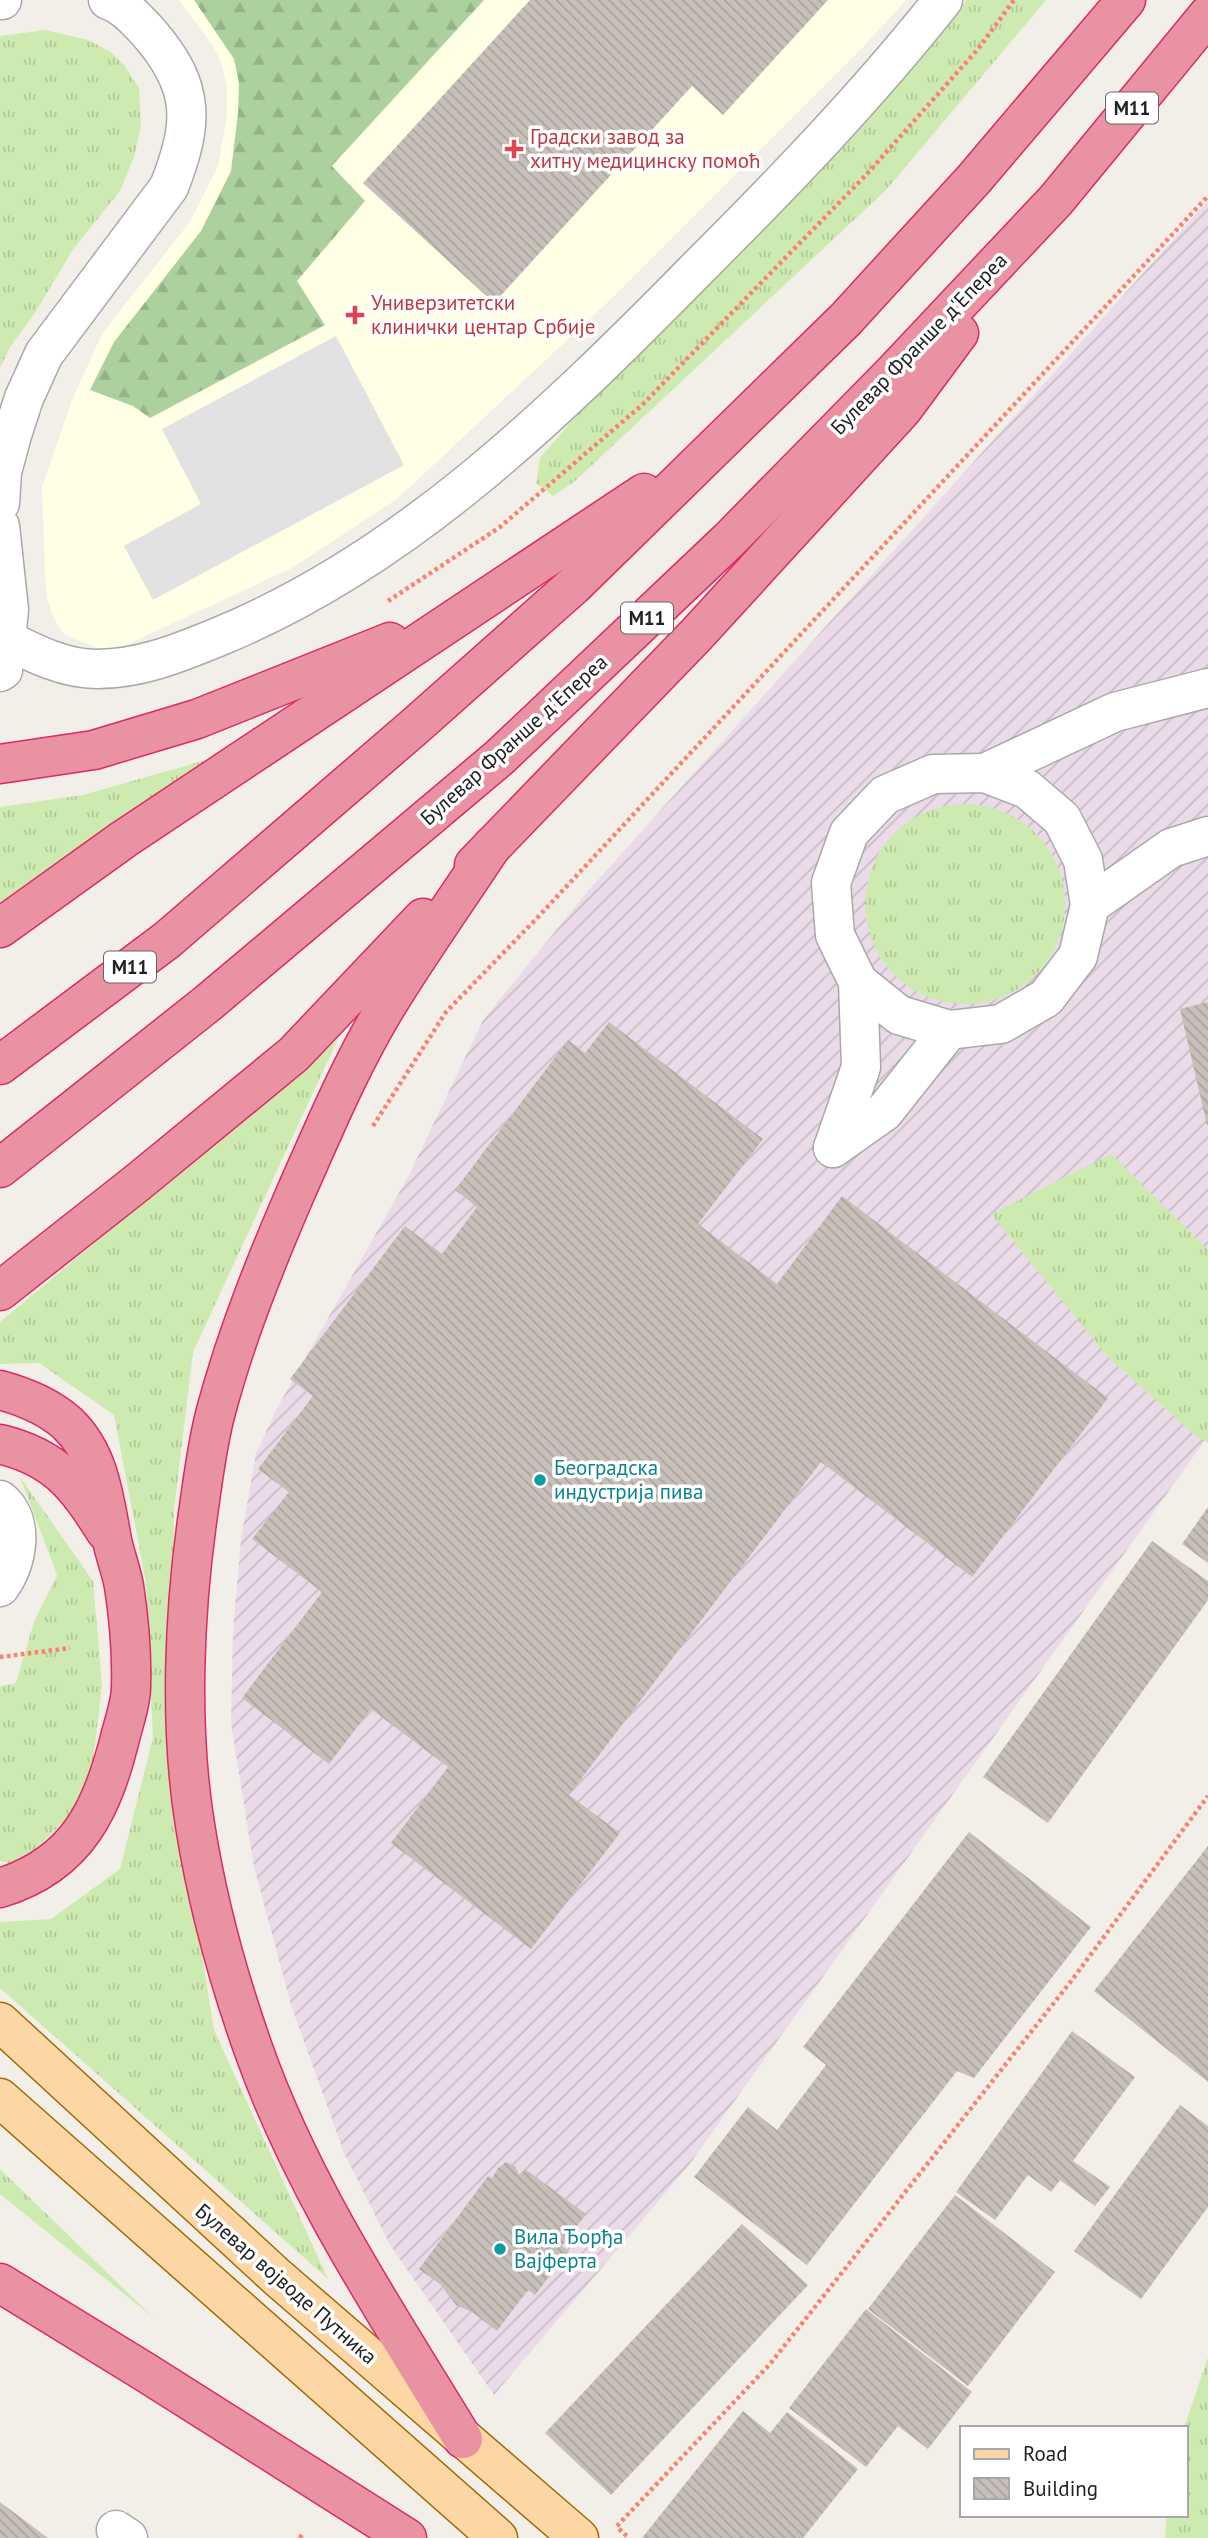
<svg xmlns="http://www.w3.org/2000/svg" width="1208" height="2538" font-family="'PT Sans',sans-serif">
<style>
.industrial{fill:url(#industrial-furrows)}
.education{fill:#ffffe5}
.grass{fill:url(#grass-tufts)}
.forest{fill:url(#forest-firs)}
.parking{fill:#e2e2e2}
.building{fill:url(#building-back-hatch)}
.lines{fill:none;stroke-linecap:round;stroke-linejoin:round}
.minor-casing{stroke:#a9a9a9;stroke-width:41}
.major-casing{stroke:#a06b00;stroke-width:41}
.highway-casing{stroke:#dc2a67;stroke-width:41}
.path{stroke:#fa8072;stroke-width:4.5;stroke-dasharray:3.5 3.5;stroke-linecap:butt}
.minor{stroke:#fff;stroke-width:38}
.major{stroke:#fcd6a4;stroke-width:38}
.highway{stroke:#e892a2;stroke-width:38}
.health-dot{fill:#e0444e;stroke:#fff;stroke-width:2.5}
.culture-dot{fill:#0f9aa8;stroke:#fff;stroke-width:2.5}
.labels{text-anchor:middle;stroke-width:7;stroke-linejoin:round;paint-order:stroke}
.shield{fill:#fff;stroke:#646464;stroke-width:2}
.shield-label{font-size:19px;font-weight:bold;fill:#222}
.health-label{font-size:21px;fill:#be3a42;stroke:#fff;text-anchor:start}
.street-label{font-size:21px;fill:#222;stroke:#fff}
.culture-label{font-size:21px;fill:#0d838f;stroke:#fff;text-anchor:start}
</style>
<defs>
<pattern id="industrial-furrows" width="10" height="10" patternUnits="userSpaceOnUse" patternTransform="scale(1.75)"><rect width="10" height="10" fill="#ebdbe8"/><path d="M-1 1l2-2M0 10L10 0M9 11l2-2" fill="none" stroke="#c9bcc7"/></pattern>
<pattern id="grass-tufts" width="24" height="20" patternUnits="userSpaceOnUse" patternTransform="scale(1.75)"><rect width="24" height="20" fill="#cdebb0"/><path d="M3 7l-1-3M5 7V3M7 7l1-3M15 17l-1-3M17 17v-4M19 17l1-3" fill="none" stroke="#b0c997"/></pattern>
<pattern id="forest-firs" width="22" height="20" patternUnits="userSpaceOnUse" patternTransform="scale(1.75)"><rect width="22" height="20" fill="#add19e"/><path d="M5 1l3.5 6h-7zM16 11l3.5 6h-7z" fill="#95b388"/></pattern>
<pattern id="building-back-hatch" width="6" height="6" patternUnits="userSpaceOnUse" patternTransform="scale(1.75)"><rect width="6" height="6" fill="#c7bfb8"/><path d="M-1 5l2 2M0 0l6 6M5-1l2 2" fill="none" stroke="#aba49e"/></pattern>
</defs>
<rect width="100%" height="100%" fill="#f2efe9"/>
<path class="industrial" d="M1208 201V1436L689 2165 494 2395 390 2245 344 2153 291 2005 254 1867 231 1723 233 1633 241 1539 256 1454 276 1410 408 1177 483 1020 588 891Z"/>
<path class="education" d="M179 0H906L865 45 614 296 397 499 292 568 115 650 99 648 74 639 63 633 52 615 47 597 45 574 42 487 72 400 102 334 189 223 218 166 227 117V87L222 65 213 46Z"/>
<g class="grass">
<path d="M967 0H1046L887 189 574 482 553 496 536 483 540 458 595 394Z"/>
<path d="M45 30 88 40 111 52 125 66 139 88 141 125 134 157 120 191 73 249 35 313 10 347 0 368V36Z"/>
<path d="M220 756 0 907V807L83 795Z"/>
<circle cx="965" cy="904" r="100"/>
<path d="M338 1039 193 1352 174 1510V1782L214 2030 328 2279 0 1988V1922L51 1919 120 1869 153 1738 146 1583 114 1415 39 1363 0 1364V1322Z"/>
<path d="M1111 1154 1208 1250V1443L1192 1433 1108 1357 991 1214Z"/>
<path d="M20 1477 93 1581 102 1685 89 1796 20 1865 0 1861V1686L16 1683 34 1622 57 1575Z"/>
<path d="M0 2169 154 2318 0 2194Z"/>
<path d="M1208 2357V2538H1165L1167 2515H1185L1184 2428Z"/>
</g>
<path class="forest" d="M194 0H484L332 166 365 201 297 281 325 325 150 418 133 406 90 390 114 342 201 231 231 171 238 113 239 83 234 59Z"/>
<path class="parking" d="M336 336 404 465 153 600 124 546 201 504 162 429Z"/>
<g class="building">
<path d="M530 0H828L723 115 692 86 494 303 363 183Z"/>
<path d="M1208 1002V1125H1207L1180 1009Z"/>
<path d="M609 1022 763 1139 698 1224 777 1284 842 1196 1108 1398 972 1577 821 1462 569 1795 620 1833 531 1949 391 1843 448 1767 371 1709 329 1764 242 1698 322 1592 252 1539 289 1492 258 1469 313 1396 290 1379 405 1226 442 1254 477 1207 455 1190 568 1040 585 1053Z"/>
<path d="M1208 1507V1563L1182 1544Z"/>
<path d="M1152 1541 1208 1581V1600L1048 1823 983 1777Z"/>
<path d="M969 1832 1091 1927 974 2078 957 2071 807 2265 694 2177 748 2107 777 2130 826 2065 803 2047Z"/>
<path d="M1208 1846V2082L1094 1991Z"/>
<path d="M1072 2031 1135 2077 1073 2161 1110 2187 1095 2206 1060 2180 1051 2192 1028 2175 995 2220 956 2192Z"/>
<path d="M1180 2105 1208 2126V2207L1141 2299 1074 2251Z"/>
<path d="M506 2162 515 2166 520 2176 525 2169 586 2214 562 2246 569 2251 535 2295 528 2290 497 2331 472 2312 456 2305 441 2285 419 2269 488 2176 492 2178 498 2168Z"/>
<path d="M955 2195 1055 2272 968 2386 868 2309Z"/>
<path d="M742 2224 808 2285 611 2495 545 2433Z"/>
<path d="M866 2309 972 2392 928 2449 898 2426 866 2467 789 2408Z"/>
<path d="M743 2411 770 2433 787 2412 858 2469 803 2538H642Z"/>
<path d="M0 2502 48 2538H0Z"/>
</g>
<g class="lines">
<defs>
<g id="minor">
<path d="M0 0H2"/>
<path d="M0 503 2 472 12 435 24 398 44 354 169 187C194 123 196 87 149 33 138 21 124 5 108 0"/>
<path d="M0 526 9 610 3 670 0 672"/>
<path d="M7 640C35 654 65 669 97 669 140 669 179 653 218 637 406 560 555 413 696 270 782 184 867 96 943 0"/>
<path d="M985 773 1115 712 1208 688"/>
<path d="M1090 905 1083 860 1062 819 1027 789 985 773 933 774 885 795 849 833 831 883 835 935 858 982 899 1015 949 1030 1001 1024 1046 998 1078 956 1090 905 1171 848 1208 836"/>
<path d="M833 1148 861 1067 858 982"/>
<path d="M833 1148 884 1112 949 1030"/>
<path d="M0 1500C26 1522 17 1563 0 1587"/>
<path d="M116 2530 128 2538"/>
</g>
<g id="major">
<path d="M0 2022 277 2277 579 2538"/>
<path d="M0 2098 498 2538"/>
</g>
<g id="highway">
<path d="M0 764 94 750 197 719 390 642"/>
<path d="M474 865 697 634 902 410 959 333"/>
<path d="M0 928 124 839 644 493"/>
<path d="M0 1065 167 940 413 728 573 586 846 319 974 179 1126 0"/>
<path d="M0 1168 208 1003 500 757 729 540 893 373 1056 200 1208 15"/>
<path d="M0 1291 137 1183 294 1054 423 918"/>
<path d="M0 1390C22 1396 49 1407 67 1423 100 1454 104 1498 112 1540 115 1555 121 1570 124 1586 129 1619 132 1654 131 1687 131 1702 125 1719 121 1734 103 1808 78 1864 0 1888"/>
<path d="M0 1444C57 1458 76 1485 106 1532"/>
<path d="M0 2283 145 2372 407 2538"/>
<path d="M463 2439C387 2314 303 2189 254 2051 228 1978 207 1901 195 1825 179 1726 184 1612 198 1514 203 1480 207 1444 216 1411 236 1336 265 1264 296 1192 324 1129 351 1064 387 1005 420 951 457 899 492 846"/>
</g>
</defs>
<use href="#minor" class="minor-casing"/>
<use href="#major" class="major-casing"/>
<use href="#highway" class="highway-casing"/>
<g class="path">
<path d="M388 601 500 527 642 405 866 175 978 49 1014 0"/>
<path d="M373 1126 446 1012 539 916 1208 196"/>
<path d="M0 1657 70 1648"/>
<path d="M617 2526 770 2364 1072 1980 1208 1796"/>
<path d="M619 2529 629 2538"/>
<path d="M300 2538 303 2532"/>
</g>
<use href="#minor" class="minor"/>
<use href="#major" class="major"/>
<use href="#highway" class="highway"/>
</g>
<g class="health-dot">
<path d="M510.5 138.5h7v7h7v7h-7v7h-7v-7h-7v-7h7z"/>
<path d="M351.5 304.5h7v7h7v7h-7v7h-7v-7h-7v-7h7z"/>
</g>
<g class="culture-dot">
<circle cx="540" cy="1480" r="7"/>
<circle cx="500" cy="2249" r="7"/>
</g>
<g class="labels">
<g class="shield">
<rect x="1106" y="92.5" width="52" height="31" rx="5"/>
<rect x="621" y="602.5" width="52" height="31" rx="5"/>
<rect x="104" y="951.5" width="52" height="31" rx="5"/>
</g>
<g class="shield-label">
<text x="1132" y="115">M11</text>
<text x="647" y="625">M11</text>
<text x="130" y="974">M11</text>
</g>
<g class="health-label">
<text x="530" y="144">Градски завод за<tspan x="530" dy="24">хитну медицинску помоћ</tspan></text>
<text x="371" y="310">Универзитетски<tspan x="371" dy="24">клинички центар Србије</tspan></text>
</g>
<g class="street-label">
<text transform="translate(919 344) rotate(-46)" y="7">Булевар Франше д'Епереа</text>
<text transform="translate(514 740) rotate(-42)" y="7">Булевар Франше д'Епереа</text>
<text transform="translate(286 2284) rotate(41)" y="7">Булевар војводе Путника</text>
</g>
<g class="culture-label">
<text x="554" y="1475">Београдска<tspan x="554" dy="24">индустрија пива</tspan></text>
<text x="514" y="2244">Вила Ђорђа<tspan x="514" dy="24">Вајферта</tspan></text>
</g>
</g>
<rect x="960" y="2426" width="228" height="91" fill="#ffffff" stroke="#a7a7a7" stroke-width="2"/>
<rect x="974" y="2449" width="35" height="10" fill="#fcd6a4" stroke="#a7a7a7" stroke-width="2"/>
<text x="1023" y="2461" font-size="21" fill="#222222">Road</text>
<rect x="974" y="2478" width="35" height="21" fill="url(#building-back-hatch)" stroke="#a7a7a7" stroke-width="2"/>
<text x="1023" y="2496" font-size="21" fill="#222222">Building</text>
</svg>
